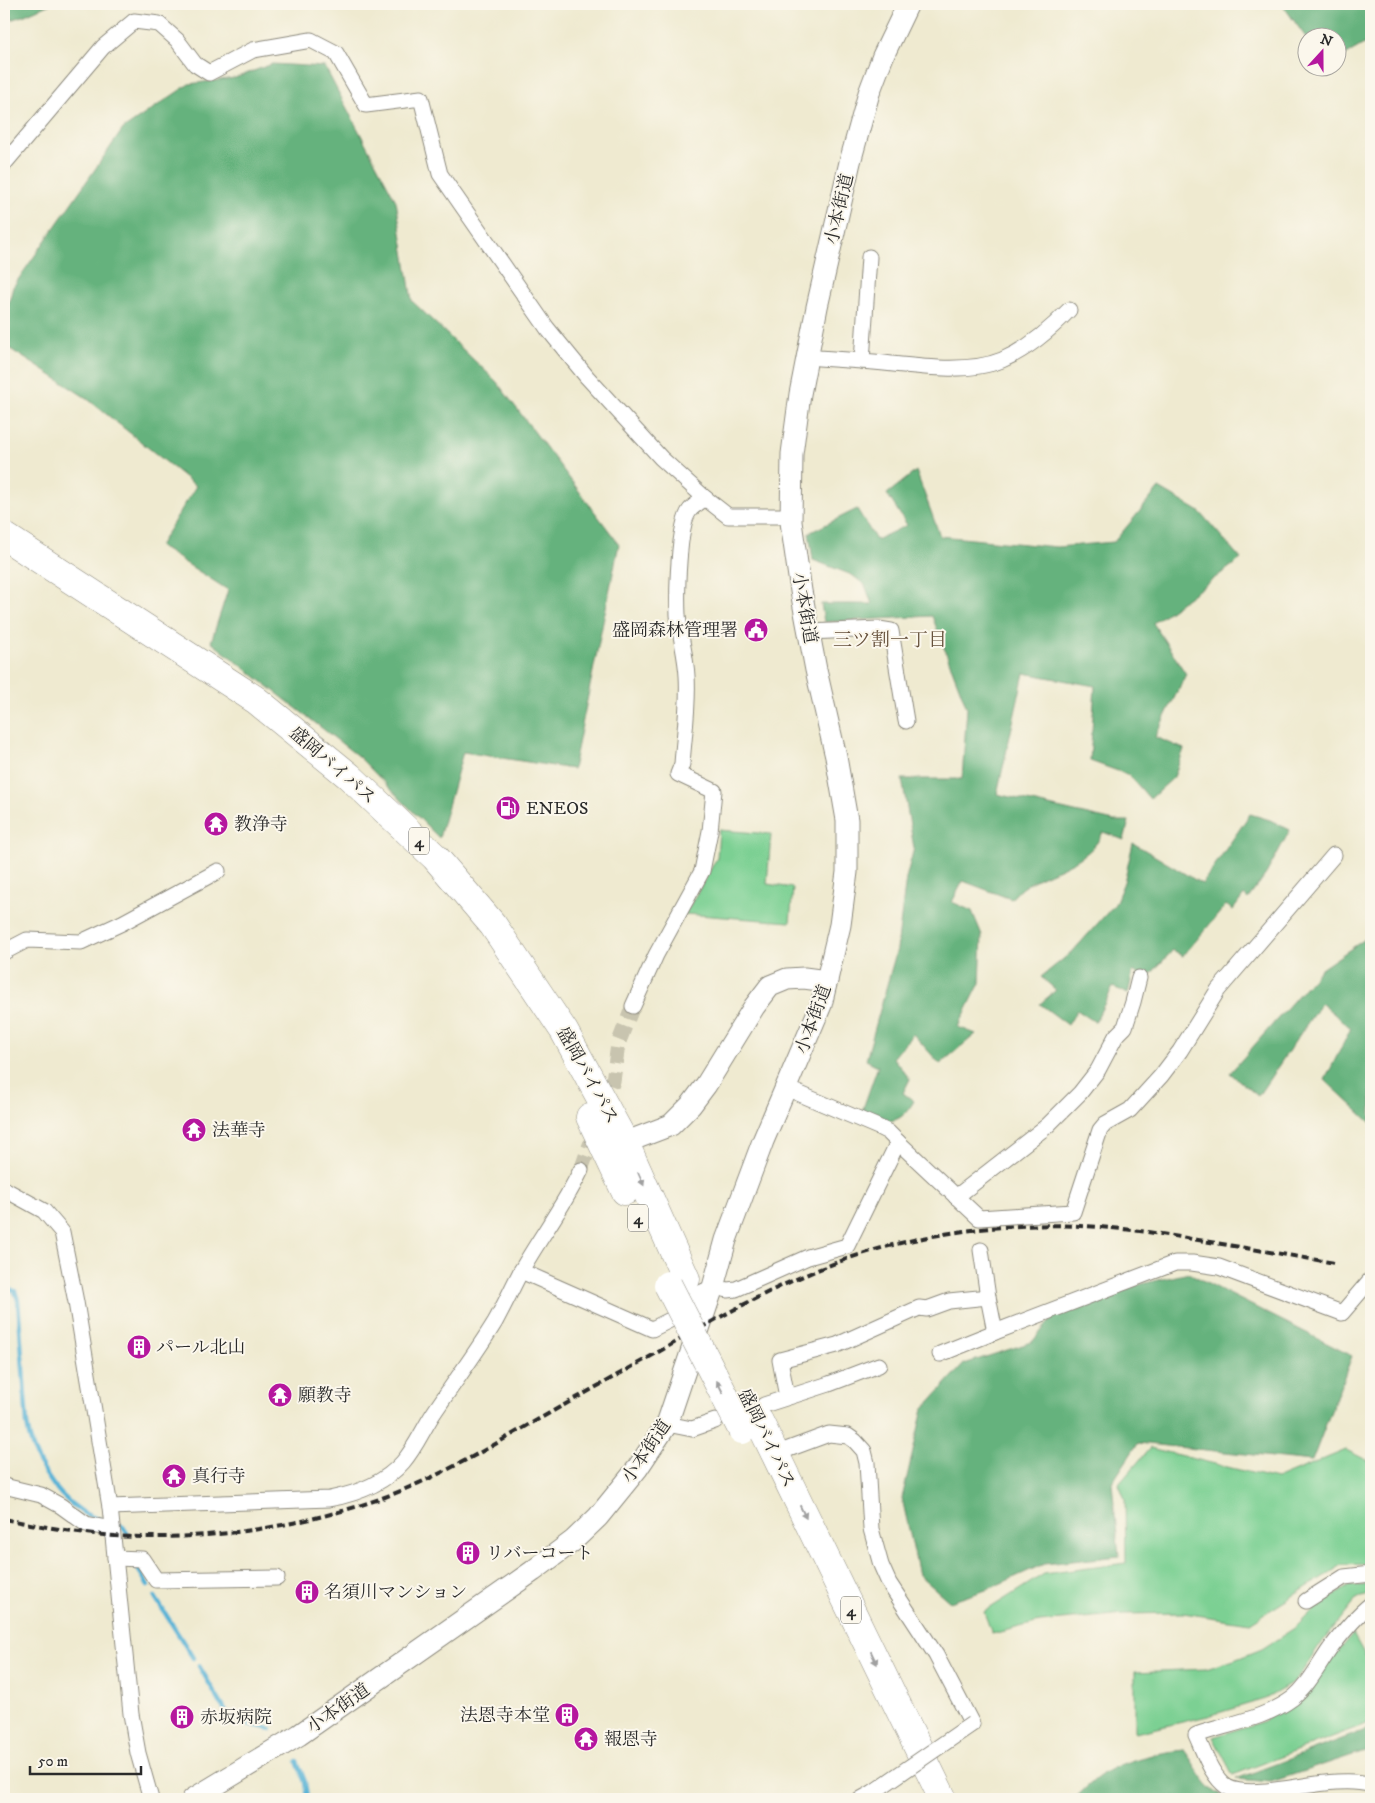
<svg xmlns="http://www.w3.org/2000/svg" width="1375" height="1803" font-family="'IM FELL DW Pica','Noto Serif JP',serif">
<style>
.green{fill:#7cd093;stroke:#547e5f}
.forest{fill:#65b27d;stroke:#486e54}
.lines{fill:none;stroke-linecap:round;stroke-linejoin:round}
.stream{stroke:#59b3d6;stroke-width:4.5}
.street-tunnel{stroke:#c8c4af;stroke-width:15;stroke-dasharray:15 8;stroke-linecap:butt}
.street-casing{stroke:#8d8a7e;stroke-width:17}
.secondary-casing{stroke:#8d8a7e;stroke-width:23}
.highway-casing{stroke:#8d8a7e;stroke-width:29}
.street{stroke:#fff;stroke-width:15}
.secondary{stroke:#fff;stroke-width:21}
.highway{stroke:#fff;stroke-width:28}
.rail{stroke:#2b2b2b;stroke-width:4;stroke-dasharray:8 4;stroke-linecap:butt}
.street-bridge-casing{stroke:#8d8a7e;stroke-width:17;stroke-linecap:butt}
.highway-bridge-casing{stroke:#8d8a7e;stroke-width:29;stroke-linecap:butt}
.street-bridge{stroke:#fff;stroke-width:15}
.highway-bridge{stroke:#fff;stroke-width:28}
.oneway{fill:#a0a0a0}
.labels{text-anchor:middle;stroke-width:4;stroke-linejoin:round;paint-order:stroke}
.shield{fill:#fbf7ec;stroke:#696865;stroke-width:1}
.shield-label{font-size:16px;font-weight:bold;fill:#2b2b2b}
.street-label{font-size:18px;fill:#2b2b2b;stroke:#fbf7ec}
.poi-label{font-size:18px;fill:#2b2b2b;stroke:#fbf7ec;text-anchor:start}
.neighbourhood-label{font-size:19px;fill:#66513c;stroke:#fbf7ec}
</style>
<rect width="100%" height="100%" fill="#fbf7ec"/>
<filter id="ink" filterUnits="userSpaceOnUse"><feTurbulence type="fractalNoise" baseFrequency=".02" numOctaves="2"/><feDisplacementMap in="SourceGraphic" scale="10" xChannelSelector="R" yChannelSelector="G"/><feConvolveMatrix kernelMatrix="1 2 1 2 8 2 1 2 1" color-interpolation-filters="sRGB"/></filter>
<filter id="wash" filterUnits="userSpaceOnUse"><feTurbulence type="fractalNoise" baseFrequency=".0096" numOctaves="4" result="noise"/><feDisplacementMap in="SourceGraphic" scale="20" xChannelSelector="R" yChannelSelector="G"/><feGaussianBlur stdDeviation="1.12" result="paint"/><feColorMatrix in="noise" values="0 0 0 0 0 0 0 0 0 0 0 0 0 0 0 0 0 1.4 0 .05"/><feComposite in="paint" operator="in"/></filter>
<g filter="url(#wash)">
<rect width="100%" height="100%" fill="#efead0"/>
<g class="green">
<path d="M719 830 771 834 767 884 793 888 790 922 685 914 717 858Z"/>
<path d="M1150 1448 1276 1479 1346 1450 1371 1462V1564L1342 1565 1250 1623 1183 1613 1124 1614 1040 1622 992 1634 984 1612 1044 1574 1126 1563 1125 1499 1119 1484Z"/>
<path d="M1371 1585V1592L1355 1601 1323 1641 1295 1682 1265 1699 1208 1716 1135 1733V1672L1206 1669 1234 1660 1262 1649 1296 1627 1316 1607 1349 1586Z"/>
<path d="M1353 1634 1371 1666V1722L1233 1775 1213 1737 1264 1721 1329 1663Z"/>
</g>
<g class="forest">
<path d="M4 4H50L25 15 4 22Z"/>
<path d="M1282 4H1371V40L1338 59V38H1308L1307 39Z"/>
<path d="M272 64 325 67 396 201 412 301 496 381 619 544 573 769 463 752 439 838 359 757 211 642 228 590 159 546 196 486 85 397 4 345V321L13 287 123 129 189 84 235 78Z"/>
<path d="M916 471 940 536 1057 547 1114 542 1159 488 1200 512 1241 559 1153 623 1186 674 1155 737 1184 749 1174 777 1150 799 1129 775 1090 761 1095 686 1024 673 997 794 1114 821H1129L1124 840 1103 832C1089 865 1048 869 1022 888 1018 891 1014 896 1011 899L963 881 952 902 972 911 982 935 980 983 958 1027 976 1034 940 1064 913 1034 893 1058 910 1079 903 1093 914 1101C899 1127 886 1123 861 1114L878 1066 866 1060 897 949 906 878 914 848 902 779H962L967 708 932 616 824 622 821 604H872L865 585 852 575 813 560 809 533 857 509 876 540 907 525 887 494Z"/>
<path d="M1250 814 1270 820 1290 830 1266 874 1248 899 1244 895 1233 910 1226 905 1183 956 1173 950 1146 979 1133 971 1128 994 1113 987 1095 1022 1077 1010 1068 1025 1040 1004 1056 990 1041 977 1073 951 1115 904 1124 882 1133 843 1202 884Z"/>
<path d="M1371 935V1123L1325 1080 1351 1028 1321 1003 1258 1096 1230 1073 1321 969Z"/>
<path d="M1189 1273C1243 1302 1298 1328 1352 1356L1312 1461 1138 1443 1112 1483 1119 1556 1044 1564 986 1590 950 1602 919 1575 902 1498 923 1409 964 1364 1032 1342 1055 1315 1137 1285Z"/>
<path d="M1371 1728V1749L1271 1782 1236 1779Z"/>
<path d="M1184 1750C1201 1771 1201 1787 1228 1799H1074C1084 1790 1093 1780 1104 1773 1124 1760 1160 1752 1184 1750Z"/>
</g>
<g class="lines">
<g class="stream">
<path d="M4 1287 15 1291 18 1300 27 1424C31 1456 53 1493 81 1511 86 1515 93 1517 99 1519"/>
<path d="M120 1525 123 1527 127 1533"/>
<path d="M136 1566 148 1585"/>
<path d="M155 1597 193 1658"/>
<path d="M199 1666 226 1712 243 1723 271 1729"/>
<path d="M297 1761 305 1782 307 1799"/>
<path d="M4 1797 8 1799"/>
</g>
</g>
</g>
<g filter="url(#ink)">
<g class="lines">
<g class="street-tunnel">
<path d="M603 1107 613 1081 618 1044 633 1006"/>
<path d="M581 1170 596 1128"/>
<path d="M728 1417 764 1405"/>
</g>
<defs>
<g id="street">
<path d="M4 164 103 47 134 21 159 24 177 40 195 64 209 73 253 50 311 40 336 53 366 105 421 98 440 174 547 328 587 377 661 458 705 498 728 516H791"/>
<path d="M808 355 819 358 862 361 869 257"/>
<path d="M862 361C904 364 963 376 1002 360 1028 349 1050 330 1069 310"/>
<path d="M808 632 879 629 891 631 906 721"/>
<path d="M4 952 27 940 81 942 122 923 218 871"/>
<path d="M633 1006 656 955 702 871 710 831 714 791 678 774 682 764C684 735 689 705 687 676 686 656 680 636 678 615 677 595 678 524 690 510 694 505 701 502 705 498"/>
<path d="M786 1088 878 1127 888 1132 898 1142"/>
<path d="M4 1189 44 1211 62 1232 76 1302 110 1507 131 1714 138 1753 151 1799"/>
<path d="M956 1197 1047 1126 1080 1093 1098 1070 1116 1036 1125 1027 1133 1002 1139 978"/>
<path d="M521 1271 652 1329 676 1317 698 1294 713 1287 728 1290 736 1289 808 1257 847 1246 898 1142 979 1218 1073 1212 1100 1130 1105 1124 1130 1110 1161 1076 1180 1051 1218 990 1334 855"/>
<path d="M995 1332 1175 1263H1192L1219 1267 1342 1313 1371 1279"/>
<path d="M940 1354 995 1332 988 1297"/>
<path d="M787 1397 780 1360 837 1345 919 1308 927 1309 949 1301 988 1297 981 1250"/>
<path d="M764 1405 829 1384 879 1365"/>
<path d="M667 1424 692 1429 715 1421"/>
<path d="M775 1454 829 1434 848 1436 855 1441 864 1451 867 1463 871 1529 881 1565 889 1583 936 1655 972 1724"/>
<path d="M4 1486 41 1495 61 1506 86 1524 112 1529"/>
<path d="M110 1507 329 1499C356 1494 384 1484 403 1462 416 1447 424 1427 435 1411 455 1381 476 1353 495 1322 504 1306 512 1288 521 1271 540 1237 564 1206 581 1170"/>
<path d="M115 1558 142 1559 156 1580 277 1578"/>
<path d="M1306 1601 1344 1577 1371 1574"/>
<path d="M1371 1604C1356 1616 1342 1633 1330 1649 1318 1666 1309 1685 1293 1698 1265 1719 1228 1724 1196 1735 1204 1752 1211 1776 1227 1787 1257 1803 1332 1772 1371 1785"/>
<path d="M861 1799 872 1793"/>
</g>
<g id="secondary">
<path d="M611 1148 671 1125 691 1105 706 1085 754 1007 770 986 787 979 804 978 827 981"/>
<path d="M193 1799 299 1735 533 1571 573 1541 598 1517 637 1469 667 1424 713 1287 726 1240 763 1141 821 1005 840 925 847 872V820L836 757 816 670 801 591 791 522 792 454 800 394 817 307 850 162 869 93 883 56 908 4"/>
</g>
<g id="highway">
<path d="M4 536 256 700 349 776 435 857 493 925 564 1031 625 1143 686 1279"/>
<path d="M590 1117 625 1191"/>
<path d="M759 1421 943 1799"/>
</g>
</defs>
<use href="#street" class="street-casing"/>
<use href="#secondary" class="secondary-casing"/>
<use href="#highway" class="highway-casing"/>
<use href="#street" class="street"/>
<use href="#secondary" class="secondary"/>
<use href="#highway" class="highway"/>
<path class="rail" d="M4 1519C40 1526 78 1533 115 1536 206 1541 300 1528 385 1497 436 1478 484 1451 530 1424 571 1401 612 1378 653 1355 730 1311 802 1269 889 1246 956 1228 1029 1222 1098 1227 1136 1229 1173 1236 1210 1242 1252 1249 1294 1256 1335 1263"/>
<defs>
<path id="street-bridge" d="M872 1793 972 1724"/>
<path id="highway-bridge" d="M668 1285 742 1430"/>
</defs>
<use href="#street-bridge" class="street-bridge-casing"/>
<use href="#highway-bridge" class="highway-bridge-casing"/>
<use href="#street-bridge" class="street-bridge"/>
<use href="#highway-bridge" class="highway-bridge"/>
</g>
<defs><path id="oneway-solid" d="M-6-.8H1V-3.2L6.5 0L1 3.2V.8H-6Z" transform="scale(1.25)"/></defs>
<g class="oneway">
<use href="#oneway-solid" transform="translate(641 1179) rotate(66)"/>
<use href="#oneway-solid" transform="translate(720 1387) rotate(-117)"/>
<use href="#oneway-solid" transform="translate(803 1512) rotate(64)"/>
<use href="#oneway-solid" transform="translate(874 1658) rotate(64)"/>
</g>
</g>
<defs>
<symbol id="civic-disc" viewBox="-11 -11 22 22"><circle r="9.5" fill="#b5179e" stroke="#fbf7ec"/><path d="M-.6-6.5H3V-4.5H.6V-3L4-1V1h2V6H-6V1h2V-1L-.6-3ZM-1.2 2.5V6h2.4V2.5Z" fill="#fff"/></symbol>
<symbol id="fuel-disc" viewBox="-11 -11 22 22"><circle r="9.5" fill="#b5179e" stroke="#fbf7ec"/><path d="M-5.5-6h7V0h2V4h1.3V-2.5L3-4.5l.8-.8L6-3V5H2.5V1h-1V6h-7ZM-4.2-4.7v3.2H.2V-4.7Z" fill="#fff"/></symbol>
<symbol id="temple-disc" viewBox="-11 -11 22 22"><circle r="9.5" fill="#b5179e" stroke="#fbf7ec"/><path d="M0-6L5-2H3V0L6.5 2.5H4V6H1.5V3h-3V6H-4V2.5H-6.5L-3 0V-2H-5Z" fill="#fff"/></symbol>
<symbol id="building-disc" viewBox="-11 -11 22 22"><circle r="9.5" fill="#b5179e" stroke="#fbf7ec"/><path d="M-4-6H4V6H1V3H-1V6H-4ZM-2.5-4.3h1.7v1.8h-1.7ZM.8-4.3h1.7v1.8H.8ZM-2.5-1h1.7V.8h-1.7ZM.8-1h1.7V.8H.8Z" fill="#fff"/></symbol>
</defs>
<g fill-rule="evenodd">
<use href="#civic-disc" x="742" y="616" width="28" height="28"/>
<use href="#fuel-disc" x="494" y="794" width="28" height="28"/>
<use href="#temple-disc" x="202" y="810" width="28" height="28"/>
<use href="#temple-disc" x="180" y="1116" width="28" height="28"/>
<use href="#building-disc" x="125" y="1333" width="28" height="28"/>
<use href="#temple-disc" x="266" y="1381" width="28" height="28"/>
<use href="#temple-disc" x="160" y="1462" width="28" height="28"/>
<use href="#building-disc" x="454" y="1539" width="28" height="28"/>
<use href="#building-disc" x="293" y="1578" width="28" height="28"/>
<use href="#building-disc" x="553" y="1701" width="28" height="28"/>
<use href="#building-disc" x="168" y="1703" width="28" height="28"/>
<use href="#temple-disc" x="572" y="1725" width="28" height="28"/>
</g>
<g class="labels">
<g class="shield">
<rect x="409" y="827.5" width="20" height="27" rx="4"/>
<rect x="628" y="1204.5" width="20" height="27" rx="4"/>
<rect x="841" y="1596.5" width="20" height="27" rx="4"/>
</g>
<g class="shield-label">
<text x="419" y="847">4</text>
<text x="638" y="1224">4</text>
<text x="851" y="1616">4</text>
</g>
<g class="street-label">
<text transform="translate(839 209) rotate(-77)" y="6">小本街道</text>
<text transform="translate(805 608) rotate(80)" y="6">小本街道</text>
<text transform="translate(333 765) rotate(41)" y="6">盛岡バイパス</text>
<text transform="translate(813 1019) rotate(-70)" y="6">小本街道</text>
<text transform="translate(588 1075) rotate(61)" y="6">盛岡バイパス</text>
<text transform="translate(767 1438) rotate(64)" y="6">盛岡バイパス</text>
<text transform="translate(646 1451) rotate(-56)" y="6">小本街道</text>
<text transform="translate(338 1708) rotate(-35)" y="6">小本街道</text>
</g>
<g class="poi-label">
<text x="738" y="636" text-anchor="end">盛岡森林管理署</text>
<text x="526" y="814">ENEOS</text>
<text x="234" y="830">教浄寺</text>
<text x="212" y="1136">法華寺</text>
<text x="156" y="1353">パール北山</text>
<text x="298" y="1401">願教寺</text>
<text x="192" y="1482">真行寺</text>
<text x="486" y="1559">リバーコート</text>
<text x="324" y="1598">名須川マンション</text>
<text x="550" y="1721" text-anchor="end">法恩寺本堂</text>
<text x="200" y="1723">赤坂病院</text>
<text x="604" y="1745">報恩寺</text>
</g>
<g class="neighbourhood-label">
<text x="890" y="646">三ツ割一丁目</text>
</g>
</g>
<rect width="1375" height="1803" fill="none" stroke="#fbf7ec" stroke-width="20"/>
<g transform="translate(1322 52) rotate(21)"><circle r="24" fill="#fbf7ec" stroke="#a8a59f"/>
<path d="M0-4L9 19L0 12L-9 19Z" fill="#b5179e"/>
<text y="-8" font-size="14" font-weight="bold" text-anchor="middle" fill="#2b2b2b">N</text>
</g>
<path d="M30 1766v8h111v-8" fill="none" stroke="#2b2b2b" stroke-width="2.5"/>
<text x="38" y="1766" font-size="15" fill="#2b2b2b" stroke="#fbf7ec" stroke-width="4" paint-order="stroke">50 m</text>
</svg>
